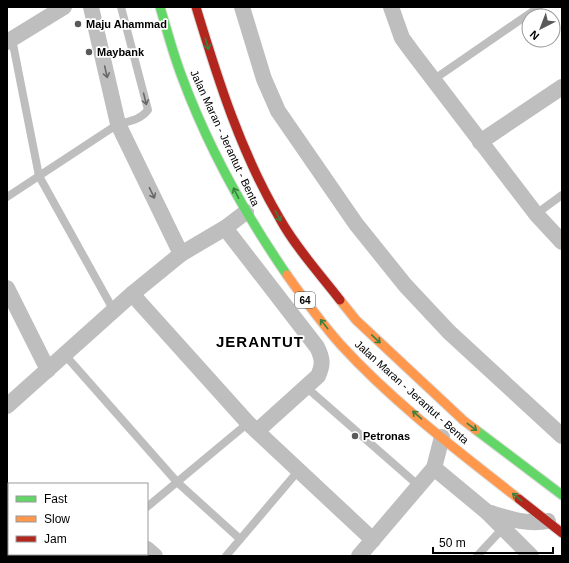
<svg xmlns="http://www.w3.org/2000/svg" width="569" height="563" font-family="Helvetica,sans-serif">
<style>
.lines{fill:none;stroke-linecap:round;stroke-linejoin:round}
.fast-casing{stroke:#dbdbdb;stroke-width:11}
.slow-casing{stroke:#dbdbdb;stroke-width:11}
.jam-casing{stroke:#dbdbdb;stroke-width:11}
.lane{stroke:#bebebe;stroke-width:8}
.street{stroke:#bebebe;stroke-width:16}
.fast{stroke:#63d668;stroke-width:9}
.slow{stroke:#ff974d;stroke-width:9}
.jam{stroke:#b3261e;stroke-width:9}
.oneway{stroke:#3b803e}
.oneway2{stroke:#686868}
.poi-dot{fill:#595959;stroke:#fff;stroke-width:1.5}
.labels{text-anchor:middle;stroke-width:3.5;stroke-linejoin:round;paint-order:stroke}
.shield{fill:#fff;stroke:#4c4c4c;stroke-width:1}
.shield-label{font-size:10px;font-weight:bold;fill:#000}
.poi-label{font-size:11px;font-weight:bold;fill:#000;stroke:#fff;text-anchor:start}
.street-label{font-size:11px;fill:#000;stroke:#fff}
.district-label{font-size:15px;font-weight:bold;letter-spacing:1px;fill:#000;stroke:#fff}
</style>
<rect width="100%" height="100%" fill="#fff"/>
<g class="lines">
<defs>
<g id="fast">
<path d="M160 7C167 30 173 54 182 77 208 147 245 214 287 275"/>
<path d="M476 430 562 495"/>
</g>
<g id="slow">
<path d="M287 275C304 299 322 324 341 345 394 403 458 451 519 499"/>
<path d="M340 300 356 320 463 420 476 430"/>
</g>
<g id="jam">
<path d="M196 7C218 80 241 153 280 219 296 248 320 274 340 300"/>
<path d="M519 499 562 533"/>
</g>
</defs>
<use href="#fast" class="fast-casing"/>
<use href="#slow" class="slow-casing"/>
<use href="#jam" class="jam-casing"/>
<g class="lane">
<path d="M12 39 39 176 114 311"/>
<path d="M433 80 539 7"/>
<path d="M7 197 118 124C130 121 140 120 148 110L121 7"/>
<path d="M536 214 562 195"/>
<path d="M65 355 177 482 240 539"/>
<path d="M306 387 419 486"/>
<path d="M147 507 248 423"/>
<path d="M226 556 299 470"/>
<path d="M477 556 504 527"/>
</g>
<g class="street">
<path d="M91 7 118 124 181 254"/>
<path d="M242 7 264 79 278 111 356 224 405 285 449 332 562 436"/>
<path d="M391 7 402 38 413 53 536 214 562 242"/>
<path d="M7 42 64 7"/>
<path d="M480 142 562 87"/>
<path d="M225 228 317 347C323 359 323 365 318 376L257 431"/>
<path d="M7 288 48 370"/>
<path d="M132 294 248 423 373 540"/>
<path d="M7 406 132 294 181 254 225 228 246 212"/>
<path d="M434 468 487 512 531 556"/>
<path d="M491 513C510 519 528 525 548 521"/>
<path d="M147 549 155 556"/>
<path d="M91 556 93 554"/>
<path d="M359 556 434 468 442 437"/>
</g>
<use href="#fast" class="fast"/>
<use href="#slow" class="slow"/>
<use href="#jam" class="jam"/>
</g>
<defs><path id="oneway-shaft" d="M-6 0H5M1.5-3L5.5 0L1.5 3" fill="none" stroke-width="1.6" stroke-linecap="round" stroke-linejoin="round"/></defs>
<g class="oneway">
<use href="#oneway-shaft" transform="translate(207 44) rotate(73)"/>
<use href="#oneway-shaft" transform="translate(236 193) rotate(-117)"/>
<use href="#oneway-shaft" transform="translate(278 216) rotate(62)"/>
<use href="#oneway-shaft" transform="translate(324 324) rotate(-129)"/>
<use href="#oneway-shaft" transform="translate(376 339) rotate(43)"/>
<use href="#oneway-shaft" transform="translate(417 415) rotate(-139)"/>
<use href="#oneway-shaft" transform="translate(472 427) rotate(37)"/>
<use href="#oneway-shaft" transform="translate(517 497) rotate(-141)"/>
</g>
<g class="oneway2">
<use href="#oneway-shaft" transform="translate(106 72) rotate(77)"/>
<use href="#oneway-shaft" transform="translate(145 99) rotate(76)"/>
<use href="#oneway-shaft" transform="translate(152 193) rotate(64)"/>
</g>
<g class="poi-dot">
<circle cx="78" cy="24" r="4"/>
<circle cx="89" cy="52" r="4"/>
<circle cx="355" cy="436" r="4"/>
</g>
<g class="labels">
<rect class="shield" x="295" y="292" width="20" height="16" rx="3"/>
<g class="shield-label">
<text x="305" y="304">64</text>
</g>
<g class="poi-label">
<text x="86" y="28">Maju Ahammad</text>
<text x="97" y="56">Maybank</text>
<text x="363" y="440">Petronas</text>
</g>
<g class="street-label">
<text transform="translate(225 138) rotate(65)" y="4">Jalan Maran - Jerantut - Benta</text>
<text transform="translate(412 392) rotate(42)" y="4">Jalan Maran - Jerantut - Benta</text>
</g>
<g class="district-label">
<text x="260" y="347">JERANTUT</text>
</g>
</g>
<rect width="569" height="563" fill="none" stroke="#000000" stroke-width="16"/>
<rect x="8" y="483" width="140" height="72" fill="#ffffff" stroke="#999999"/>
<rect x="16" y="496" width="20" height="6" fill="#63d668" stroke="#999999"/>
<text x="44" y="503" font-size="12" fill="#000000">Fast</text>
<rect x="16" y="516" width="20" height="6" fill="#ff974d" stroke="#999999"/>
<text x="44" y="523" font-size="12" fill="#000000">Slow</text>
<rect x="16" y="536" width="20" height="6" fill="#b3261e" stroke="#999999"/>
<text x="44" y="543" font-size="12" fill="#000000">Jam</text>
<g transform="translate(541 28) rotate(222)"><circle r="19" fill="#ffffff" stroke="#999999"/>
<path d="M0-3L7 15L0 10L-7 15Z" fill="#595959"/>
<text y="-6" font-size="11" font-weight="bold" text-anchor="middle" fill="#000000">N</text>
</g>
<path d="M433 547v6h120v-6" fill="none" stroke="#000000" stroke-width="2"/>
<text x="439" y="547" font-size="12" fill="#000000" stroke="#ffffff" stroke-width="3" paint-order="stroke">50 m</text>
</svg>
